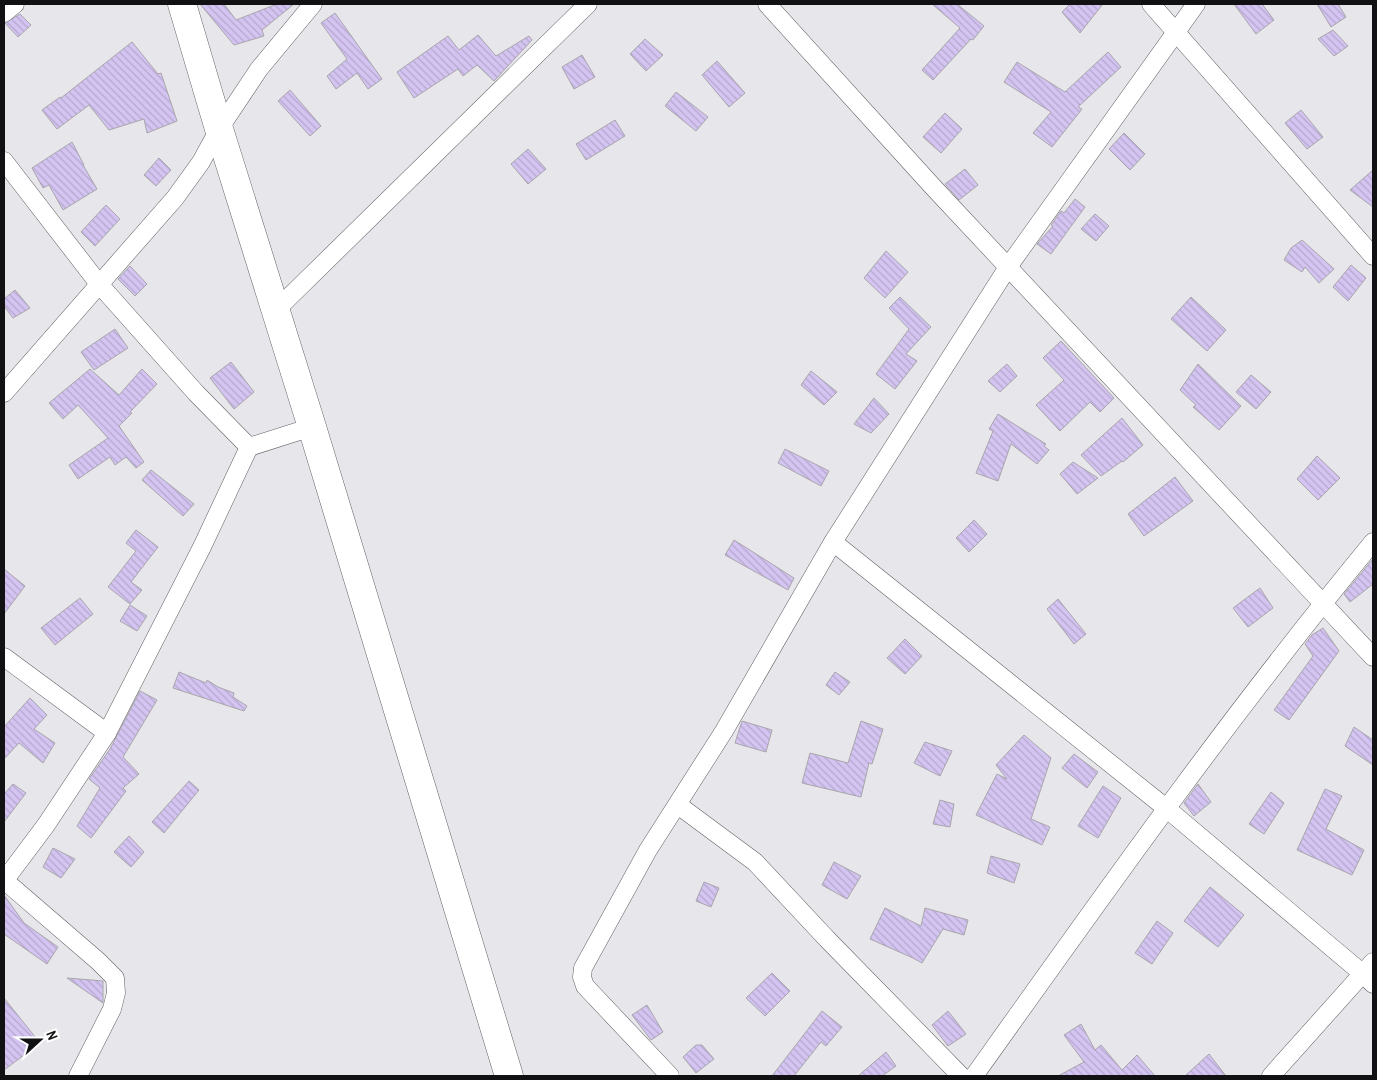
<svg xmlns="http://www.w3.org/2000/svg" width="1377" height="1080" font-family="'Archivo Narrow',sans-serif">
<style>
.building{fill:url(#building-back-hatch);stroke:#a8a6aa}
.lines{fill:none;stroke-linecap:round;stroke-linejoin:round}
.minor-casing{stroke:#616064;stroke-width:19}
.trunk-casing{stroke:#616064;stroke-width:29}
.minor{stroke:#fff;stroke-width:18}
.trunk{stroke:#fff;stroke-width:28}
</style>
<defs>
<pattern id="building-back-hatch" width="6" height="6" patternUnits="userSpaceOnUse" patternTransform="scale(1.25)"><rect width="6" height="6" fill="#d4c4f2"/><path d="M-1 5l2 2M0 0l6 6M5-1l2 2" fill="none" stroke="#b5a7ce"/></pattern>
</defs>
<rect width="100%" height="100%" fill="#e7e6eb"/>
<g class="building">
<path d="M200 4H224L236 20 277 4H294L262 30 264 36 234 45Z"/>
<path d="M932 4H957L984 26 973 40 971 39 933 80 922 70 960 28Z"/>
<path d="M1070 4H1103L1080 33 1062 12Z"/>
<path d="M1234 4H1262L1274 20 1256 34Z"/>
<path d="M1317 4H1338L1346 17 1331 27Z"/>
<path d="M335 13 382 79 368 89 357 73 336 89 327 76 347 59 321 23Z"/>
<path d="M20 14 31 25 18 37 5 23Z"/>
<path d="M1333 30 1348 46 1334 56 1318 39Z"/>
<path d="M478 35 496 56 529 36 532 40 494 81 477 65 463 76 458 69 414 98 397 72 448 36 459 50Z"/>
<path d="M645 39 663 55 646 71 630 54Z"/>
<path d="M132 42 158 74 161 73 177 121 147 133 144 119 109 130 89 105 57 129 42 110 60 97 61 98Z"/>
<path d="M1108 52 1121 67 1078 107 1082 109 1052 147 1033 133 1051 112 1004 82 1017 62 1065 92Z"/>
<path d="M582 55 595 77 574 89 562 67Z"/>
<path d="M717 61 745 93 729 107 702 75Z"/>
<path d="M290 90 321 126 310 136 278 101Z"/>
<path d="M676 92 708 117 696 131 665 106Z"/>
<path d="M1301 110 1323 137 1307 149 1285 123Z"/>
<path d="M945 113 962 129 941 153 923 137Z"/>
<path d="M615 120 625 136 586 160 576 144Z"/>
<path d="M1124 133 1145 154 1130 170 1109 149Z"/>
<path d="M72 142 84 165H83L97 189 63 210 49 185 43 188 32 168Z"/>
<path d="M528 149 546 169 528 184 511 164Z"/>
<path d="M159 158 171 170 156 186 144 175Z"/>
<path d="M965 169 978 185 959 200 945 184Z"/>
<path d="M1373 170V207L1350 190Z"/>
<path d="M1075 199 1085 207 1051 254 1037 244 1053 226 1051 225 1061 211 1064 213Z"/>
<path d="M106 205 120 219 95 246 81 232Z"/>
<path d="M1095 214 1109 226 1096 241 1081 229Z"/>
<path d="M1302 240 1334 269 1319 283 1305 267 1302 272 1284 260 1291 248Z"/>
<path d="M886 251 908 272 885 298 864 278Z"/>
<path d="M1351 265 1366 278 1348 301 1333 287Z"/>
<path d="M130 266 147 284 135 296 118 279Z"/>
<path d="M15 290 30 308 13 318 4 306V299Z"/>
<path d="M900 297 931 327 906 354 917 361 895 389 876 374 909 329 889 308Z"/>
<path d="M1191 297 1226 330 1207 351 1171 319Z"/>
<path d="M115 329 128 348 94 370 81 352Z"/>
<path d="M1061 341 1114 398 1100 412 1090 402 1060 431 1036 405 1064 380 1043 358Z"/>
<path d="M231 362 254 392 234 409 210 378Z"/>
<path d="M1007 364 1017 376 1000 392 988 381Z"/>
<path d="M1198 364 1241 406 1219 430 1193 407 1196 405 1180 390Z"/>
<path d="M90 369 119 395 142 369 157 384 130 412 132 413 119 426 144 462 136 468 126 457 115 465 110 457 78 479 69 465 108 438 78 405 63 419 49 403Z"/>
<path d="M811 371 837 392 824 405 801 385Z"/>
<path d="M1251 375 1271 392 1256 409 1236 392Z"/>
<path d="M874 398 889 414 871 433 854 424Z"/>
<path d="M998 414 1046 444 1044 446 1049 450 1037 464 1011 444 998 481 976 473 993 431 989 429Z"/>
<path d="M1122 418 1143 445 1123 462 1122 461 1101 476 1081 455Z"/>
<path d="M785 449 829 471 821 486 778 463Z"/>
<path d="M1317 456 1340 478 1318 500 1297 479Z"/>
<path d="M1073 462 1098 478 1077 494 1060 474Z"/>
<path d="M151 470 194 504 183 516 142 480Z"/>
<path d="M1175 477 1193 501 1144 536 1128 514Z"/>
<path d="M974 520 987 534 969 552 956 538Z"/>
<path d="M136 530 158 547 131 582 142 590 130 604 108 587 136 551 126 543Z"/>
<path d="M734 540 794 578 788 590 725 555Z"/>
<path d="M1373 559V584L1350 602 1344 594Z"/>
<path d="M4 569 25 586 4 614Z"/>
<path d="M1260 588 1273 608 1248 627 1233 608Z"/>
<path d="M80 598 93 614 55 645 41 628Z"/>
<path d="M1058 599 1086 634 1074 644 1047 609Z"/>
<path d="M130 605 147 616 137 631 120 621Z"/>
<path d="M1323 628 1339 651 1289 720 1274 710 1313 656 1305 644 1312 635Z"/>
<path d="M905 639 922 656 905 674 887 658Z"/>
<path d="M179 672 206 683 207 680 218 687 234 693 233 697 247 706 244 711 173 688Z"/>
<path d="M835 672 850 682 839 695 826 685Z"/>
<path d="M140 691 157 700 123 757 139 774 123 788 126 791 91 838 77 826 100 788 89 779 110 749Z"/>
<path d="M30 698 47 715 34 729 55 743 43 763 19 743 4 759V727Z"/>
<path d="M742 721 772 730 766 752 735 743Z"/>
<path d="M861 721 883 729 872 764 869 763 861 797 802 783 810 753 848 763Z"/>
<path d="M1354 727 1373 740V765L1345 746Z"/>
<path d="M1024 735 1051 758 1031 819 1050 827 1042 845 976 815 997 774 1007 779 996 765Z"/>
<path d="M925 742 952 751 940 776 914 763Z"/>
<path d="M1074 754 1098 772 1087 788 1062 768Z"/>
<path d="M189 781 199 790 164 833 152 822Z"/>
<path d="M13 784 26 793 4 822V794Z"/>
<path d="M1198 784 1211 802 1194 816 1184 803Z"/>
<path d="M1103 786 1121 798 1098 838 1078 826Z"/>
<path d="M1325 789 1342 796 1326 829 1364 850 1352 875 1297 850Z"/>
<path d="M1271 792 1284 803 1264 834 1249 824Z"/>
<path d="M940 800 954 804 950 827 933 824Z"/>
<path d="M129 836 144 852 131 867 114 852Z"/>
<path d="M53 848 75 859 61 878 43 867Z"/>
<path d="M991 856 1020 864 1014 883 987 873Z"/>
<path d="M834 862 861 876 847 899 822 885Z"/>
<path d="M704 882 719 888 711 907 696 901Z"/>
<path d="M1210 887 1244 915 1218 947 1184 921Z"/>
<path d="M4 895 24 923 58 947 47 964 4 934Z"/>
<path d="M885 908 921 926 925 908 968 920 964 935 943 929 922 963 913 958 870 939Z"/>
<path d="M1157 921 1173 933 1152 964 1135 953Z"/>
<path d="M772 973 790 991 765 1016 746 998Z"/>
<path d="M67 978 103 981V1003Z"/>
<path d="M4 998 40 1043 4 1070Z"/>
<path d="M647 1005 663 1032 651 1040 632 1015Z"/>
<path d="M822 1011 842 1027 826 1046 821 1042 794 1076H772Z"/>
<path d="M948 1011 966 1034 948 1046 932 1025Z"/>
<path d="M1081 1024 1095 1050 1101 1045 1122 1070 1137 1055 1155 1076H1058L1084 1062 1064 1035Z"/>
<path d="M696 1045H702L714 1059 696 1073 683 1057Z"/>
<path d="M886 1052 896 1066 882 1076H858Z"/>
<path d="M1209 1054 1226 1076H1185Z"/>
</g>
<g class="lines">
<defs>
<g id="minor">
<path d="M767 4 934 188 1373 657"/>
<path d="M1151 4 1373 256"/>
<path d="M4 13 15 4"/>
<path d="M4 161 99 284 196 393 249 447 312 427"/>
<path d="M275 311 588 4"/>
<path d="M4 393 175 198 201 162 219 129 259 69 313 4"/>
<path d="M833 542 1166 808 1362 973 1373 984"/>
<path d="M4 657 107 733"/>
<path d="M678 805 755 862 827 939 961 1076"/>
<path d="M4 880 98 961 115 978 116 993 112 1009 78 1076"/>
<path d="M4 881 46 825 107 733 202 547 249 447"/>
<path d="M670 1076 585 986 582 977 583 968 648 850 724 731 833 542 1008 267 1196 4"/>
<path d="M974 1076C1103 895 1231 714 1373 542"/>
<path d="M1271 1076 1373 962"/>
</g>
<path id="trunk" d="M182 4 219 129 312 427 509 1076"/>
</defs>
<use href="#minor" class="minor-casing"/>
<use href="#trunk" class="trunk-casing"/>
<use href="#minor" class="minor"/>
<use href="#trunk" class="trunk"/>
</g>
<rect width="1377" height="1080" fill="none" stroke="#111012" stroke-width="10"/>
<g transform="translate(40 1040) rotate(69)" stroke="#ffffff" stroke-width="4" paint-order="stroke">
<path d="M0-4L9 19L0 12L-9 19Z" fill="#111012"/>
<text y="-8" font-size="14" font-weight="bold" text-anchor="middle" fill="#111012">N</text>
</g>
</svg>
